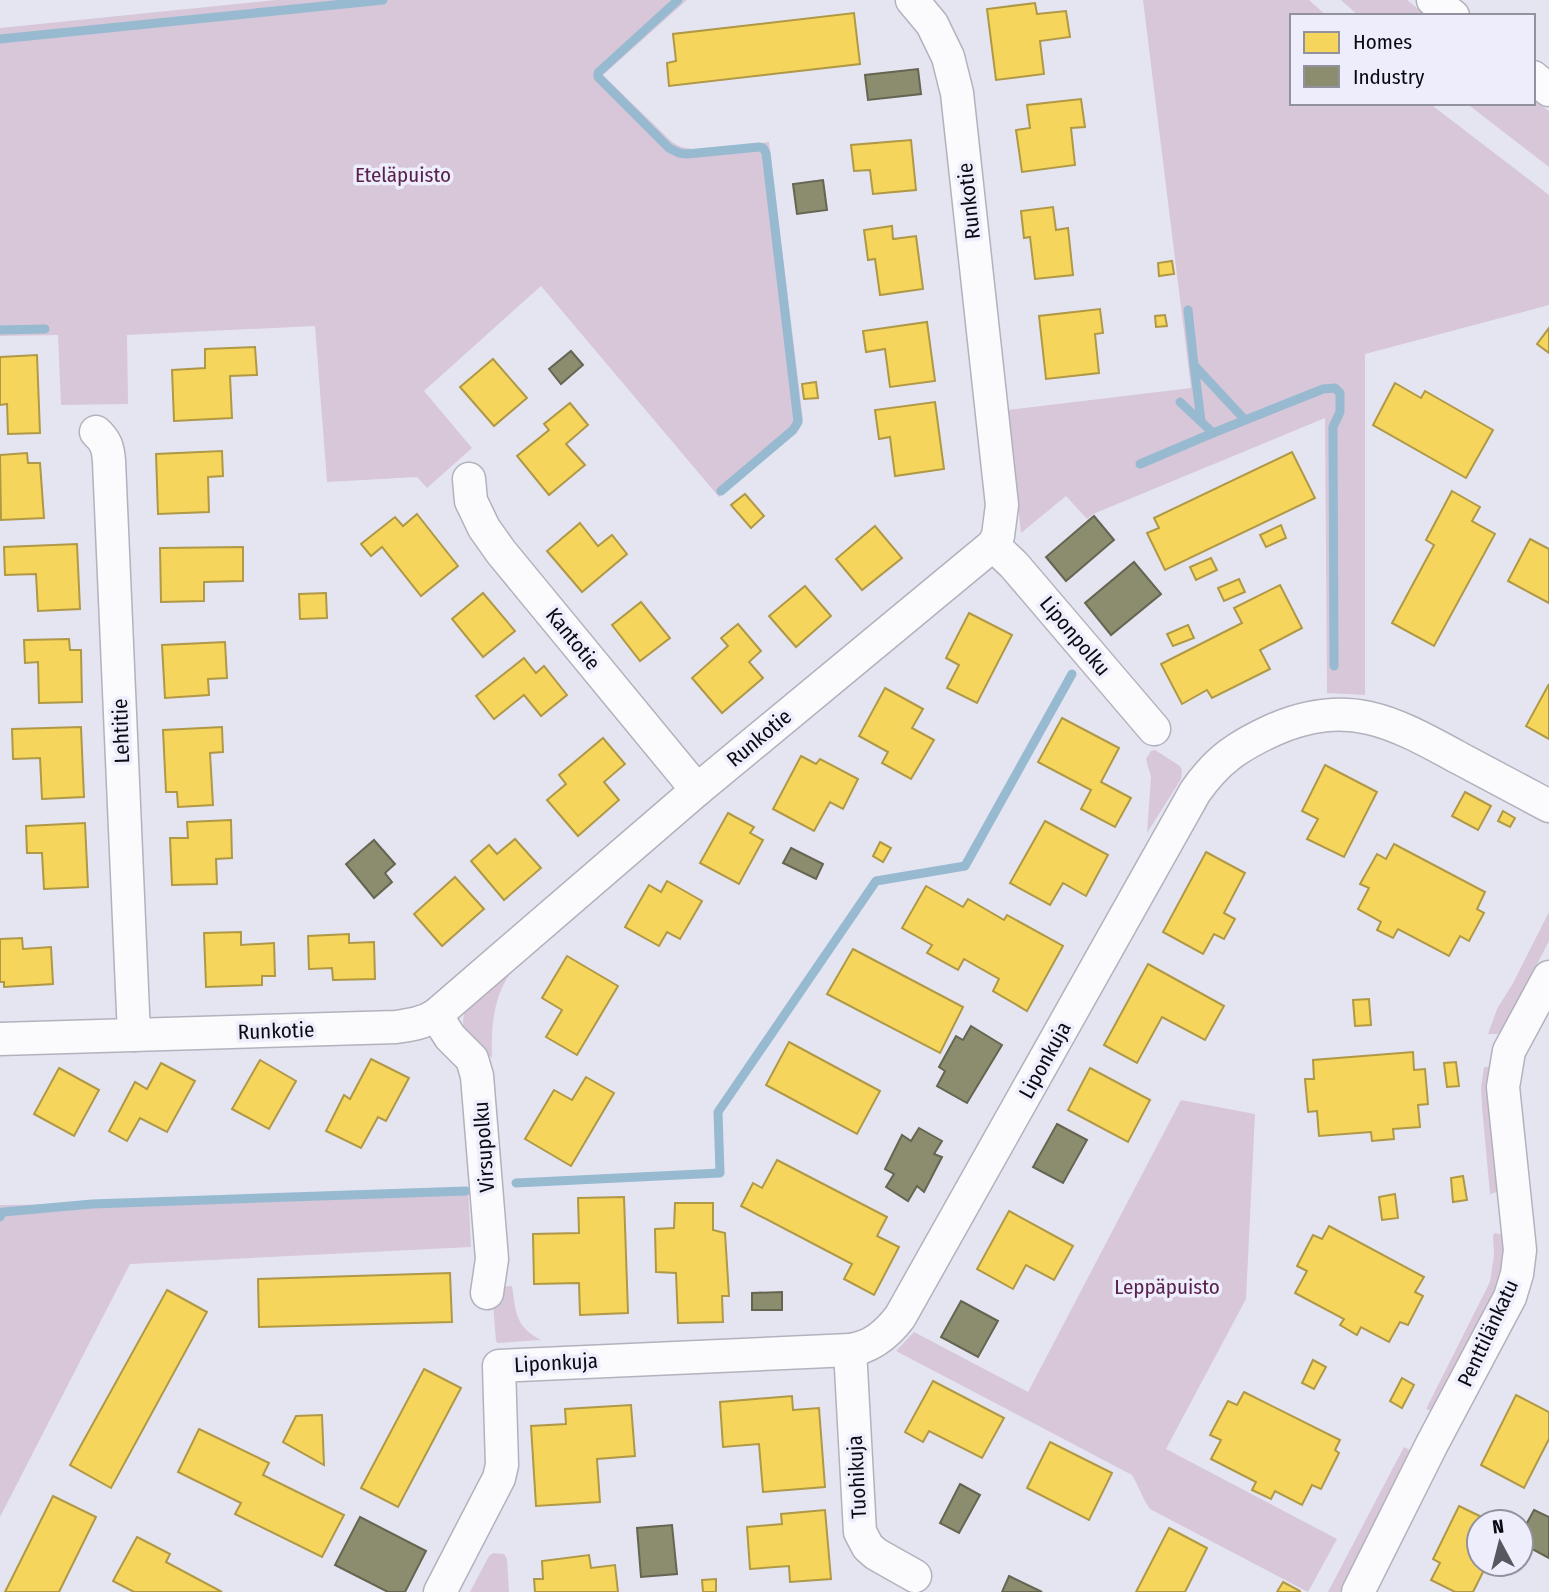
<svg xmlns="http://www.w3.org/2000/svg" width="1549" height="1592" font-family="'Fira Sans Condensed',sans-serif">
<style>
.green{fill:#d7c7d8}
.homes{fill:#f6d55c;stroke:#af9846;stroke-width:2}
.industry{fill:#8c8c6e;stroke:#656552;stroke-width:2}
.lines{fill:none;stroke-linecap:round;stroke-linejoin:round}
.stream{stroke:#97bad1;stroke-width:9}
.minor-casing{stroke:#b2b2bd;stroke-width:35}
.minor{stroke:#fbfbfd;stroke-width:32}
.labels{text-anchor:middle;stroke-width:7;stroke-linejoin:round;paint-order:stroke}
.park-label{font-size:21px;fill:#59224c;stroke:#ededfc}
.street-label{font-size:21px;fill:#0a0a12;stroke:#ededfc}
</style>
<rect width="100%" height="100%" fill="#e5e5f2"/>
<g class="green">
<path d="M276 0H687L603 75 672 142C680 147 687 149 696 149L769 142 803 420 799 429 719 497 541 286 424 391 472 448 427 488 417 477 327 482 315 326 127 335 128 404 61 405 58 335 0 336V28Z"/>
<path d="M1143 0H1309L1327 16H1292V103H1429L1549 195V305L1365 354V695L1327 693 1325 418 1093 514 1087 519 1066 496 1021 533 1008 410 1191 388Z"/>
<path d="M1341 0H1407L1427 16H1359Z"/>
<path d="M1533 99 1549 111V167L1466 103H1533Z"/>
<path d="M1155 750 1180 766 1182 770 1181 779 1147 833 1151 777 1146 759 1151 751Z"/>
<path d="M1549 912V941L1505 1026 1498 1034H1488L1497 1009 1513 983Z"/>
<path d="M513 970C493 995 491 1027 492 1058 476 1042 457 1037 465 1010Z"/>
<path d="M1484 1067H1490L1493 1069 1500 1184 1497 1192 1490 1194 1482 1107 1481 1088Z"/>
<path d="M1181 1100 1255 1114 1246 1299 1166 1449 1337 1539 1308 1592 1150 1509C1142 1498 1139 1486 1132 1475L896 1351 914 1332 1028 1392Z"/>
<path d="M468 1187 471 1247 130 1264 0 1517V1205L92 1204Z"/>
<path d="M1495 1233 1503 1235C1507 1248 1505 1262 1503 1276L1435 1412 1426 1409 1490 1282 1494 1255 1493 1235Z"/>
<path d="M512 1286C516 1313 515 1326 541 1340L498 1343 496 1341 492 1291 496 1287Z"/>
<path d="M1404 1447 1413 1452 1340 1592H1328Z"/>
<path d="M493 1553 504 1554 507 1559 509 1592H470L489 1556Z"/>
</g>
<g class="homes">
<path d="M1035 3 1037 14 1066 11 1070 37 1040 41 1044 74 996 80 987 9Z"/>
<path d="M854 13 860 64 669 86 667 63 676 61 673 34Z"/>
<path d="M1081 99 1085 127 1071 128 1075 165 1022 172 1016 130 1030 128 1027 105Z"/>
<path d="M911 140 916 190 873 194 870 170 854 171 851 145Z"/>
<path d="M1053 207 1056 230 1068 228 1073 275 1035 279 1030 237 1024 238 1021 211Z"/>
<path d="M892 226 893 239 916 236 923 289 880 295 875 259 868 260 864 230Z"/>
<path d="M1172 261 1174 274 1159 276 1158 263Z"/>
<path d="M1100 309 1103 333 1095 334 1099 373 1046 379 1039 316Z"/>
<path d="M1165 315 1167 326 1156 327 1155 316Z"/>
<path d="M927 322 935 381 890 387 885 349 866 352 863 331Z"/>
<path d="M1549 328V353L1537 344Z"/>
<path d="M255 347 257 375 230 376 232 418 174 421 172 370 205 368V349Z"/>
<path d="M37 355 40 433 8 434 7 404 0 405V357Z"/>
<path d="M493 359 527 398 494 426 460 387Z"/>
<path d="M816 382 818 398 804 399 802 384Z"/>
<path d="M1395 383 1421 398 1425 391 1493 430 1466 478 1373 425Z"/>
<path d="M935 402 944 469 895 476 890 437 879 439 875 410Z"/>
<path d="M570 403 588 425 566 444 585 465 549 495 517 456 549 430 544 424Z"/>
<path d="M222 451 223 476 208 477 209 512 158 514 156 454Z"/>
<path d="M1292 452 1315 498 1165 570 1147 533 1159 528 1154 518Z"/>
<path d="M27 453 28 463H40L44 518 1 520 0 455Z"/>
<path d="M1452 491 1480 507 1472 521 1495 534 1434 646 1392 623 1434 545 1426 540Z"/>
<path d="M745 494 764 516 751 528 731 505Z"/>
<path d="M417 514 458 566 421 596 382 547 371 556 361 544 395 517 403 526Z"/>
<path d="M580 523 598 546 612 535 627 554 582 592 547 551Z"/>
<path d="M1281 525 1286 538 1266 547 1260 535Z"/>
<path d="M875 526 902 558 862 590 836 559Z"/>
<path d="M1530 539 1549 549V603L1508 581Z"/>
<path d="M77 544 80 609 38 611 36 574 5 575 4 547Z"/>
<path d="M243 547V581L204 582V601L161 602 160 548Z"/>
<path d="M1211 558 1217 570 1196 580 1190 567Z"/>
<path d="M1239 579 1245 592 1224 601 1218 588Z"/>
<path d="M1280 585 1302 628 1260 650 1270 669 1212 698 1207 690 1182 704 1161 664 1242 623 1234 608Z"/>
<path d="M805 586 831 616 796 647 769 616Z"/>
<path d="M326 593 327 618 300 619 299 594Z"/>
<path d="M483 593 515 631 483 657 452 619Z"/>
<path d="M641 602 670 638 640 661 612 625Z"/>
<path d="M969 613 1012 635 977 703 947 688 959 665 946 658Z"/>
<path d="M738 624 761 651 749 662 763 678 722 713 692 678 728 646 721 638Z"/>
<path d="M1188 625 1194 638 1173 646 1167 634Z"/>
<path d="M69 639 70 650H81L82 702 39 703 38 662 25 663 24 640Z"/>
<path d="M225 642 227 678 208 679 209 695 165 698 162 645Z"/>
<path d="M524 658 536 673 544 666 567 695 541 716 524 695 494 719 476 696Z"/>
<path d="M1549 684V739L1526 726Z"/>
<path d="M885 688 923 709 912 728 934 740 911 779 882 763 888 752 859 736Z"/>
<path d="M1062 718 1119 748 1101 782 1131 798 1115 827 1081 809 1091 790 1038 762Z"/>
<path d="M81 727 84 797 42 799 40 758 13 759 12 729Z"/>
<path d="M222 727 223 752 210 753 213 805 178 807 177 792H166L163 730Z"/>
<path d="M603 738 625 764 604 782 619 800 578 836 547 800 566 784 559 775Z"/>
<path d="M801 756 816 764 820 759 858 779 843 809 830 802 814 831 773 809Z"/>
<path d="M1325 765 1377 792 1344 857 1307 839 1318 819 1302 811Z"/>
<path d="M1465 792 1491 806 1478 830 1452 816Z"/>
<path d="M1503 811 1515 818 1510 827 1498 821Z"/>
<path d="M728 813 754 827 750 833 763 840 739 884 700 863Z"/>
<path d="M231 820 232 858 216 859 217 884 172 885 170 838H188L187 822Z"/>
<path d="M1045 821 1108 855 1086 896 1063 883 1050 905 1010 883Z"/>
<path d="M85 823 88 887 44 889 42 853H27L26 826Z"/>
<path d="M515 839 541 868 504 900 471 861 489 845 497 854Z"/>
<path d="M880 842 891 848 883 862 873 856Z"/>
<path d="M1394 844 1485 892 1477 909 1484 913 1469 941 1460 936 1449 956 1398 929 1393 938 1377 930 1381 922 1358 909 1369 888 1360 884 1377 854 1386 859Z"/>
<path d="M1206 852 1245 873 1224 913 1235 919 1224 939 1214 934 1203 954 1163 932Z"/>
<path d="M455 877 484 909 442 946 414 914Z"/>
<path d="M667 881 702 901 680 939 667 932 659 946 625 927 649 885 661 892Z"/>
<path d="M926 886 963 907 968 899 1004 920 1007 915 1063 946 1027 1011 993 991 999 979 964 959 958 970 927 953 932 945 902 928Z"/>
<path d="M241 932V945L274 943 275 976H262V985L206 987 204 933Z"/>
<path d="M349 934V943L374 942 375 979 333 980 332 968 309 969 308 936Z"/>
<path d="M22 938 23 949 51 947 53 984 4 987V982H0V939Z"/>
<path d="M853 949 963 1007 940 1053 827 994Z"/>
<path d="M567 956 618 986 577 1055 546 1037 562 1010 542 998Z"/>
<path d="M1148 964 1224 1006 1205 1040 1162 1017 1137 1063 1104 1045Z"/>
<path d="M1369 999 1371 1025 1355 1026 1353 1000Z"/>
<path d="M789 1042 880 1091 857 1134 766 1085Z"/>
<path d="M1413 1052 1414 1070 1425 1069 1428 1104 1418 1105 1420 1127 1393 1129 1394 1139 1372 1141 1371 1132 1319 1136 1317 1111 1308 1112 1305 1079H1314L1313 1060Z"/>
<path d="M371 1059 409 1078 386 1121 378 1117 361 1148 326 1131 344 1095 350 1099Z"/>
<path d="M260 1060 296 1081 269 1129 232 1109Z"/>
<path d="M1456 1062 1459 1086 1447 1087 1444 1063Z"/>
<path d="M161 1063 195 1081 167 1132 140 1118 127 1141 109 1131 135 1082 147 1089Z"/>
<path d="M59 1068 99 1090 74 1136 34 1114Z"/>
<path d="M1090 1068 1150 1100 1128 1142 1068 1110Z"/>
<path d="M586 1077 614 1093 571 1166 525 1139 554 1090 572 1100Z"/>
<path d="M777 1160 887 1217 877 1236 899 1247 874 1295 844 1279 852 1264 741 1206 753 1183 762 1188Z"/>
<path d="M1463 1176 1467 1200 1453 1202 1451 1178Z"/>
<path d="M1395 1194 1398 1218 1382 1220 1379 1197Z"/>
<path d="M624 1197 628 1313 580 1315 579 1283 534 1284 533 1234 579 1233 578 1198Z"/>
<path d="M675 1203H713V1230L725 1233 729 1296H722L723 1322 678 1323 676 1273 656 1272 655 1229 674 1228Z"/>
<path d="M1009 1211 1073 1246 1054 1280 1026 1265 1013 1289 977 1269Z"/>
<path d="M1329 1226 1424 1277 1415 1292 1423 1296 1408 1325 1400 1322 1389 1342 1361 1327 1357 1335 1340 1325 1344 1319 1295 1293 1307 1271 1297 1266 1313 1235 1322 1239Z"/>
<path d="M450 1273 452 1322 259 1327 258 1279Z"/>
<path d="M167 1290 207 1312 111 1488 70 1465Z"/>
<path d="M1313 1360 1326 1367 1314 1389 1302 1383Z"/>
<path d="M424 1369 461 1388 398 1507 361 1488Z"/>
<path d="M1402 1378 1414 1385 1402 1408 1390 1401Z"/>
<path d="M933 1381 1004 1418 982 1458 929 1431 923 1442 905 1432Z"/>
<path d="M1244 1392 1340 1440 1335 1450 1339 1453 1321 1489 1312 1485 1302 1505 1275 1491 1271 1499 1252 1490 1256 1482 1211 1459 1221 1440 1210 1435 1228 1401 1237 1405Z"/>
<path d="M1516 1395 1549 1412V1439L1524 1488 1481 1465Z"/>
<path d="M792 1396 793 1410 819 1408 825 1487 763 1492 759 1444 723 1447 720 1402Z"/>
<path d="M631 1405 635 1456 597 1459 600 1502 536 1506 531 1426 566 1424 565 1409Z"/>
<path d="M322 1415 324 1465 283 1442 296 1416Z"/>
<path d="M199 1429 269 1463 263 1475 344 1515 322 1557 235 1514 241 1503 178 1472Z"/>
<path d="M1050 1442 1112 1473 1089 1520 1027 1488Z"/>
<path d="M53 1496 96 1517 59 1592H5Z"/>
<path d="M1459 1506 1492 1522H1479V1564H1487L1473 1592H1455L1431 1580 1440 1563 1433 1559Z"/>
<path d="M825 1510 831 1579 790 1582 789 1566 750 1569 747 1527 782 1524 781 1514Z"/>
<path d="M1169 1528 1207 1548 1185 1592H1136Z"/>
<path d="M137 1537 170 1554 166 1562 222 1592H134L113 1581Z"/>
<path d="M589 1555 591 1568 615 1565 618 1592H535L534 1579H543L542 1561Z"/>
<path d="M716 1579V1592H703L702 1580Z"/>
<path d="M1283 1582 1300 1591V1592H1277Z"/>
</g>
<g class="industry">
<path d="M918 69 921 94 868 100 865 75Z"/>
<path d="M823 180 827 210 797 214 793 184Z"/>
<path d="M571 351 583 365 561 384 549 369Z"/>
<path d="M1094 516 1114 540 1066 581 1046 557Z"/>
<path d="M1134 562 1161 594 1111 635 1085 603Z"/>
<path d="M374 840 395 864 385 873 392 882 374 898 346 864Z"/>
<path d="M791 848 823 864 816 879 783 863Z"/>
<path d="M971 1026 1002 1045 967 1103 937 1086 945 1071 939 1067 956 1036 963 1040Z"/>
<path d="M1057 1124 1087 1140 1063 1183 1033 1167Z"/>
<path d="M919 1128 942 1141 934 1154 942 1157 924 1192 917 1186 908 1201 886 1187 894 1174 885 1169 902 1135 911 1141Z"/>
<path d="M782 1292V1310H752V1293Z"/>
<path d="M961 1301 998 1321 978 1357 941 1337Z"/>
<path d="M960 1484 980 1495 959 1533 940 1523Z"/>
<path d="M1534 1510 1549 1517V1558L1521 1543V1534Z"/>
<path d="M360 1517 426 1551 405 1592H388L335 1565Z"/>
<path d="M672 1525 677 1574 641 1577 637 1528Z"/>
<path d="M1009 1576 1042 1592H1002Z"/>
</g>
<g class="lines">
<g class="stream">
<path d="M678 0 601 70 598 73V77L669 148 679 153 687 154 759 147 763 148 766 153 798 422 793 430 721 491"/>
<path d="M0 39 383 0"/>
<path d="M1188 310 1194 365 1245 420"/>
<path d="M0 330 45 329"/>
<path d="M1194 365 1201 421"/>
<path d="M1180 402 1213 433 1323 389 1335 388 1340 393V412L1333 427 1334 666"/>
<path d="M1140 464 1213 433"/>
<path d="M516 1183 720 1173 718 1112 876 881 965 866 1072 674"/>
<path d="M0 1217 3 1212 92 1204 466 1191"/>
</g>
<defs>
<g id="minor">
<path d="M1433 0 1453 16"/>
<path d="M1533 77 1549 90"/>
<path d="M96 432C106 441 108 448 109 461L134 1035"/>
<path d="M469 479 471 501 484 528 501 552 697 790"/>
<path d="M993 545 1014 565 1154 729"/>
<path d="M436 1015 450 1037 472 1059 477 1076 492 1259 487 1293"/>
<path d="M0 1039 396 1027C410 1025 424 1023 436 1015L697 790 993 545 998 536 1002 505 957 93 948 57 932 24 912 0"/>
<path d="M850 1350 860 1532 868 1547 876 1554 915 1576"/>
<path d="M440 1592 499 1478 502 1465 499 1366 850 1350C872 1347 887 1334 900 1317L1195 792C1217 760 1238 746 1273 730 1349 697 1393 722 1459 758 1489 774 1519 790 1549 806"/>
<path d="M1358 1592 1432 1444 1510 1297 1517 1274 1520 1250 1503 1087 1509 1051 1549 977"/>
</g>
</defs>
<use href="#minor" class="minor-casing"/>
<use href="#minor" class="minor"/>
</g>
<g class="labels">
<g class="park-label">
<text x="403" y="182">Eteläpuisto</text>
<text x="1167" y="1294">Leppäpuisto</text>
</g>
<g class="street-label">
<text transform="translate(969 201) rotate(-96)" y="7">Runkotie</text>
<text transform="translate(1075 636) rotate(50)" y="7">Liponpolku</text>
<text transform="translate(573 639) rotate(51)" y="7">Kantotie</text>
<text transform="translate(121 731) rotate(-92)" y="7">Lehtitie</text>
<text transform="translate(759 738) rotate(-40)" y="7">Runkotie</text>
<text transform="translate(276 1031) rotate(-2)" y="7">Runkotie</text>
<text transform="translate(1045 1060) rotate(-61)" y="7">Liponkuja</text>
<text transform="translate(484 1147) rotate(-94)" y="7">Virsupolku</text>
<text transform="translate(1488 1333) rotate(-65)" y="7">Penttilänkatu</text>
<text transform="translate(556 1363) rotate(-3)" y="7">Liponkuja</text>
<text transform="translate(857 1477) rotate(-93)" y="7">Tuohikuja</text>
</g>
</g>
<rect x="1290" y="14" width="245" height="91" fill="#ededfc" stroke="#92929e" stroke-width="2"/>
<rect x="1304" y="32" width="35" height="21" fill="#f6d55c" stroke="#92929e" stroke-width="2"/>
<text x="1353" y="49" font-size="21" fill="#0a0a12">Homes</text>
<rect x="1304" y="66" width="35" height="21" fill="#8c8c6e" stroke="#92929e" stroke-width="2"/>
<text x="1353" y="84" font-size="21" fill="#0a0a12">Industry</text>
<g transform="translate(1500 1543) rotate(353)"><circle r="33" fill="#ededfc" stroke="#92929e" stroke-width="2"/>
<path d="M0-5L12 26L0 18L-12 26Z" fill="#575760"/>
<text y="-10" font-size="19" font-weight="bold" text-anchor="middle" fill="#0a0a12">N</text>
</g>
</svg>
